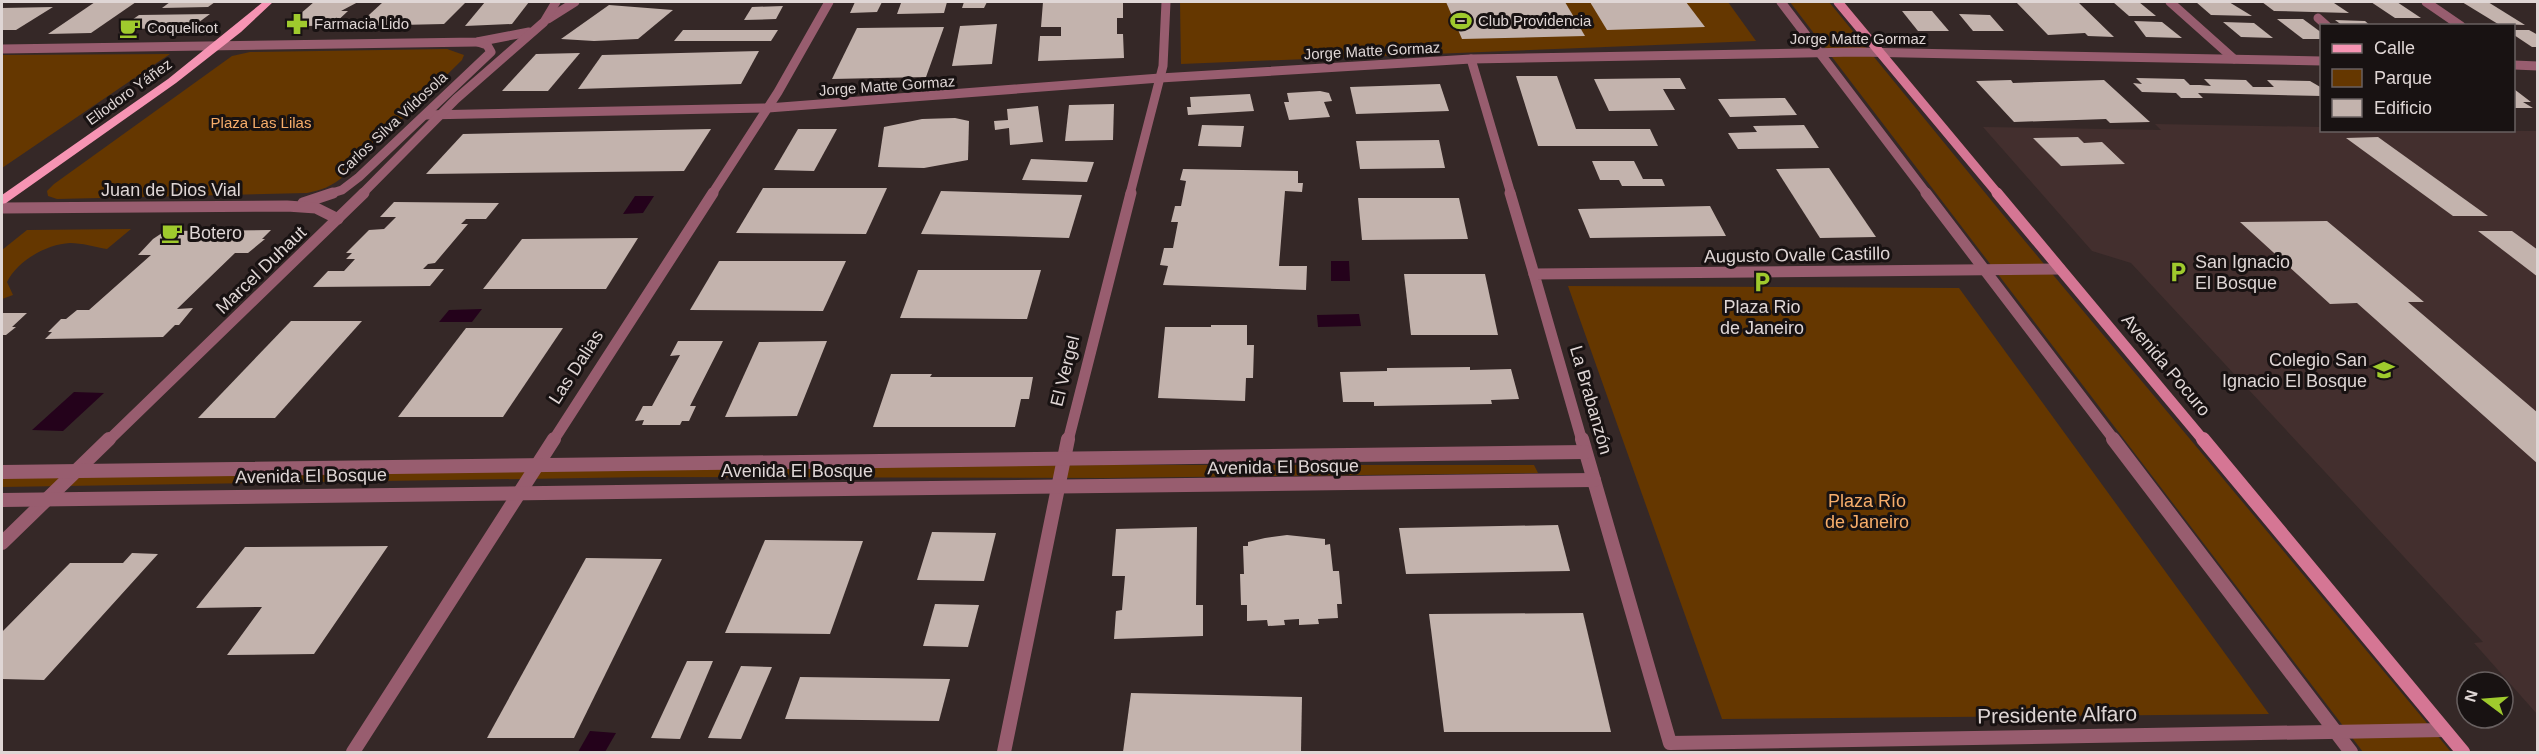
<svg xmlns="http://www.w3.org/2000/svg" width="2539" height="754" font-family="Helvetica,sans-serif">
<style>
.built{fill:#432f2e}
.green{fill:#653700}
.water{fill:#24021b}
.building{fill:#c3b3ad}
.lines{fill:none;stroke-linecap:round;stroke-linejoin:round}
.minor-far2{stroke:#985d6f;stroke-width:9}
.minor-far1{stroke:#985d6f;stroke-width:11}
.minor{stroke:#985d6f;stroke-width:14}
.tertiary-far1{stroke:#985d6f;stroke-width:11}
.tertiary{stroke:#985d6f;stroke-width:14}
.secondary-far2{stroke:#d57694;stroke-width:9}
.secondary-far1{stroke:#d57694;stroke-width:11}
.secondary{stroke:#d57694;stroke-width:14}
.primary{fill:#f694b3;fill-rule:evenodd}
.labels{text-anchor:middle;stroke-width:6;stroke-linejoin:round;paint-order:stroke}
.far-poi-label{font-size:15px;fill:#dfd6d5;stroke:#181212;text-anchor:start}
.far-street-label{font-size:15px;fill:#dfd6d5;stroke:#181212}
.far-park-label{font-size:15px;fill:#f7ad6a;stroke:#181212}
.street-label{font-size:18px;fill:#dfd6d5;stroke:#181212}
.poi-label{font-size:18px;fill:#dfd6d5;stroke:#181212;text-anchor:start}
.park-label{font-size:18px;fill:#f7ad6a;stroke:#181212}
.near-street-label{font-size:21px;fill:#dfd6d5;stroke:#181212}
</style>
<rect width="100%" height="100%" fill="#352827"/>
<path class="built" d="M2155 124 2321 127 2322 130 2537 131V714L2474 643 2483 642 2131 263 2092 251 1983 127 2161 130Z"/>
<g class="green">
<path d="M1180 2H1728L1756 41 1181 64Z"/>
<path d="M1790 2H1829L2009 222 2451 752H2363Z"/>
<path d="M447 49 464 55 462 60 344 176C332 186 322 190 307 193L57 199 48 196 47 191 54 184 232 56 250 52Z"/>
<path d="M170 54 161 60 2 168V55Z"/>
<path d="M131 229 107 249C95 247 82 243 70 243 47 244 17 261 7 282L13 295 2 299V250L27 230Z"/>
<path d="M1568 286 1959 288 2269 714 1722 719Z"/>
<path d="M1110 465H1534L1538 473 1107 478 646 477 2 487V477L478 469Z"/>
</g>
<g class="water">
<path d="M635 196H654L643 213 623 214Z"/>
<path d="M1331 261H1349L1350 281H1331Z"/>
<path d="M482 309 472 322H439L449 310Z"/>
<path d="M1359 314 1361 326 1318 327 1317 315Z"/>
<path d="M74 392 104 393 63 431 32 430Z"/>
<path d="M590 731 616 733 605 752H578Z"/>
</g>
<g class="building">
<path d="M95 2H136L91 33 48 34Z"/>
<path d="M170 2H215L208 7 162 8Z"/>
<path d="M314 2H358L341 11H348L333 25 285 27Z"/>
<path d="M383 2H466L444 24 357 26Z"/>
<path d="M485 2H529L512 24 465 26Z"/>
<path d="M855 2H882L877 12 850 13Z"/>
<path d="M947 2 944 13 897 14 901 3Z"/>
<path d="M964 2H987L984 8H962Z"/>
<path d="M1043 2H1123V18H1117V34H1123L1124 58 1038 61 1040 36H1061V27H1041Z"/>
<path d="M1446 2H1565L1585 36 1462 39Z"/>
<path d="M1590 2H1686L1705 27 1607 30Z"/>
<path d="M2016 2H2078L2114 37 2088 36 2085 33 2048 35Z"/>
<path d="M2113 2H2139L2156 16H2129Z"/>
<path d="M2196 2H2229L2252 16 2211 15Z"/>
<path d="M2262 2 2334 3 2349 13 2274 11Z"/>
<path d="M2371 2H2397L2421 18H2395Z"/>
<path d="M2462 2H2488L2525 25 2498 24Z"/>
<path d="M609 5 673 10 638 39 594 41 561 39Z"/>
<path d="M783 6 776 19 744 20 752 7Z"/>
<path d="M53 7 16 30H2V8Z"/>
<path d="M1902 11H1932L1949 31H1918Z"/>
<path d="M210 14 191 28 119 29 139 15Z"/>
<path d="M1959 14 1990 15 2004 31H1973Z"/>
<path d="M2277 19H2303L2322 33V39H2303Z"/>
<path d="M2335 20 2365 21 2371 26H2343Z"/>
<path d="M2134 21 2162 22 2182 38 2146 37Z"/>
<path d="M2223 22 2254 23 2273 38 2241 37Z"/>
<path d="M997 24 992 64 952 66 960 26Z"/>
<path d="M944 27 926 77 832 79 857 28Z"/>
<path d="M683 30H778L771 41H674Z"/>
<path d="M2514 30H2529L2538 35V47H2532L2514 35Z"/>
<path d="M759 51 741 84 578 89 602 55Z"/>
<path d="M580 53 548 91H502L536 54Z"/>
<path d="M1516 76H1557L1576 129H1650L1658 146H1538Z"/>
<path d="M1680 78 1686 89H1663L1675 110 1609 111 1594 79Z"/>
<path d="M2136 78 2184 79 2190 85H2200L2211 86 2204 79 2246 80 2253 87H2274L2267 80 2310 81 2322 88V96L2198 93 2203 98H2181L2176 93 2142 92 2133 83 2142 84Z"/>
<path d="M2011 80 2013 83 2104 80 2150 122 2110 123 2106 119 2014 122 1976 81Z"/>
<path d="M1440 84 1449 111 1356 114 1350 87Z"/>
<path d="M2514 89 2531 102H2523L2533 108H2514Z"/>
<path d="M1320 91 1329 93 1332 101 1324 102 1330 117 1289 120 1284 102H1289L1287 93Z"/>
<path d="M1250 94 1254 111 1188 115 1187 107H1191L1190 97Z"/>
<path d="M1785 98 1797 115 1730 117 1718 99Z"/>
<path d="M1114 104 1113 140 1065 141 1069 105Z"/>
<path d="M1038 106 1043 142 1010 145 1009 128 995 130 994 121 1008 120 1007 109Z"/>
<path d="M955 118 969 121 968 160 924 168 878 167 884 127 922 119Z"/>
<path d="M1202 125 1244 126 1241 147 1198 146Z"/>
<path d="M1804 125 1819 148 1738 149 1728 133 1757 132 1753 126Z"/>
<path d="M711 129 684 171 426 174 463 134Z"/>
<path d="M798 129H837L814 171 774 170Z"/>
<path d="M2078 137 2084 143 2102 142 2125 164 2061 166 2033 138Z"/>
<path d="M2378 137 2488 216H2453L2346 138Z"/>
<path d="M1439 140 1445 168 1360 169 1356 141Z"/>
<path d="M1031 159 1094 162 1087 182 1022 180Z"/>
<path d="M1592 161H1634L1643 179H1662L1665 186H1622L1619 180H1600Z"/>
<path d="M1829 168 1876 237 1820 238 1776 169Z"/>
<path d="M1183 169 1298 171V183H1303L1302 192 1285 191 1279 266H1307L1306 290 1163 285 1168 266 1160 265 1164 248H1173L1178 222H1171L1175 206H1181L1186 181 1180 180Z"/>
<path d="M763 188H887L866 234 736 233Z"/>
<path d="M941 191 1082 195 1069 238 921 234Z"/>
<path d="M1358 198H1459L1468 239 1362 240Z"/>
<path d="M394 202 499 203 486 219H466L461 224H468L435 263 428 264 423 269H444L430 286 313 287 328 271H344L355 259H346L352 253H346L369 230 384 229 396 217H380Z"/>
<path d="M1710 206 1726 236 1590 238 1578 209Z"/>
<path d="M2327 221 2424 302H2408L2538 413V464L2357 303 2330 304 2240 222Z"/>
<path d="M271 230 262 239H265L248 253H235L177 309 193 308 179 325H175L163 337 45 339 52 332H48L61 319H66L77 310H89L151 255H138L153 239 165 231Z"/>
<path d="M2478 231H2512L2538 250V277Z"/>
<path d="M638 238 606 289H483L522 239Z"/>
<path d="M719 261H846L823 311 690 310Z"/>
<path d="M918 270H1041L1027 319 900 318Z"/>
<path d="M1404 274H1485L1498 335H1411Z"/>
<path d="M2 313H27L12 327H16L6 335H2Z"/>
<path d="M291 321H362L275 418H198Z"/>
<path d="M1211 325H1247V345H1254L1253 378H1246L1245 401 1158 398 1165 327H1211Z"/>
<path d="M466 328H563L503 417H398Z"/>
<path d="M678 341H723L690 406H696L689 421H682L680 425H642L644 420 635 421 643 406H652L680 355 670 356Z"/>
<path d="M827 341 797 416 725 417 759 342Z"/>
<path d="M1470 367V370L1511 369 1519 399 1491 400 1492 404 1374 406V402H1343L1340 372 1387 371V368Z"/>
<path d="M891 374H932L930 377H1033L1029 399H1021L1015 427H873Z"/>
<path d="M1558 525 1570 571 1406 574 1399 528Z"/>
<path d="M1197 527 1196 605H1203V636L1114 639 1116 611 1122 610 1125 576H1112L1116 529Z"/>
<path d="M932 532 996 533 984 581 917 580Z"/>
<path d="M1287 535 1325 539V545L1330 544 1333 571H1339L1342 604H1337L1338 618 1318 619 1319 624 1299 625V619L1284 620 1285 625 1268 626 1267 620 1247 621V605H1241L1240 574H1244L1243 546H1248V542L1265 538Z"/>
<path d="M765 540 863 541 830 634 725 633Z"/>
<path d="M388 546 314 654 227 655 262 607 196 608 245 547Z"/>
<path d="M132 553 158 554 44 680 2 679V632L70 563H123Z"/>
<path d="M586 558 662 559 574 738H487Z"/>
<path d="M935 604 979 605 968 647 923 646Z"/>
<path d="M1583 613 1611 732H1444L1429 614Z"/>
<path d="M687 661H713L680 739 651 738Z"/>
<path d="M741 666 772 667 741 739 708 738Z"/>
<path d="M800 677 950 679 939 721 785 719Z"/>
<path d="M1131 693 1302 697 1301 752H1123Z"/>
</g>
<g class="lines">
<g class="minor-far2">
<path d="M1781 2 1927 194"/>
<path d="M2170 2 2234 59"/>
<path d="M2426 2 2461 26"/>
<path d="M2318 18 2327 26"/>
<path d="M548 19 575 2"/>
<path d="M2 49 477 42 529 32"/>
<path d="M1471 59 1511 194"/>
<path d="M2514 65 2538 66"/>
<path d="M425 115 768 108 1160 78 1471 59 1857 52 2322 61"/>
<path d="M329 194 342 190 359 177 491 52 487 45 478 42"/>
<path d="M362 194 456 99 544 22 556 2"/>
<path d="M712 194 778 92 829 2"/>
<path d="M1130 194 1163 66 1166 2"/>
</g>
<g class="minor-far1">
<path d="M1510 193 1534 274"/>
<path d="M1926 193 2115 441"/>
<path d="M303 203 333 193"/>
<path d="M2 208 287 206 316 208 338 219"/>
<path d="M108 441 364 193"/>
<path d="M553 441 713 193"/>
<path d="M1068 441 1131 193"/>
</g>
<g class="minor">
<path d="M2113 439 2351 752"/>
<path d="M2 543 109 439"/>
<path d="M353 752 554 439"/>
<path d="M1004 752 1068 439"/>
</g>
<path class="tertiary-far1" d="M1582 441 1534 274 2060 269"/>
<g class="tertiary">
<path d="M1582 439 1670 743 2444 730"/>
<path d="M2 472 1585 452"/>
<path d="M2 500C533 491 1063 488 1594 480"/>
</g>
<path class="secondary-far2" d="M1838 2 1998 194"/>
<path class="secondary-far1" d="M1997 193 2204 441"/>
<path class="secondary" d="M2203 439 2463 752"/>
<path class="primary" d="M263 2H273L241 32 176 83 6 203 2 204V195L168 79Z"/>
</g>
<defs>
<symbol id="stadium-bare" viewBox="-9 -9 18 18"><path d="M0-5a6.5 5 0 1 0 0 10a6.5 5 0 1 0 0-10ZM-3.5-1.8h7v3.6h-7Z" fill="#9fca2d" stroke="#181212" stroke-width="2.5" paint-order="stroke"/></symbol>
<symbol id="pharmacy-bare" viewBox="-9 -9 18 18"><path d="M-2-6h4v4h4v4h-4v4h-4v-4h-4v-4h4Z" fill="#9fca2d" stroke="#181212" stroke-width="2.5" paint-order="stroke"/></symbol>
<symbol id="cafe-bare" viewBox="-9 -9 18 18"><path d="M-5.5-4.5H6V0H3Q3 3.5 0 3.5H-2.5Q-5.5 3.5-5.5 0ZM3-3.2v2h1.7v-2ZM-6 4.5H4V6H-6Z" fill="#9fca2d" stroke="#181212" stroke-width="2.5" paint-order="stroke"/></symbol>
<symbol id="parking-bare" viewBox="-9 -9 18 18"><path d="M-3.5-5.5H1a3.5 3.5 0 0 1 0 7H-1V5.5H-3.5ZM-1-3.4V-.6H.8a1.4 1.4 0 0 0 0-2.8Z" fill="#9fca2d" stroke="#181212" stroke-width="2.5" paint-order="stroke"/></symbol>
<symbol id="school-bare" viewBox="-9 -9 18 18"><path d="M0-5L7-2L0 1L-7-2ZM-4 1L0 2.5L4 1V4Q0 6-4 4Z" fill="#9fca2d" stroke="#181212" stroke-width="2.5" paint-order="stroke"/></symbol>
</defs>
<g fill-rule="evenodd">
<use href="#stadium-bare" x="1446" y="6" width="30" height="30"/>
<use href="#pharmacy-bare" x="282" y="9" width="30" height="30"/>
<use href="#cafe-bare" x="115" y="13" width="30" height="30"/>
<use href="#cafe-bare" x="157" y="218" width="30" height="30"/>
<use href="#parking-bare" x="2163" y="257" width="30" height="30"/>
<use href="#parking-bare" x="1747" y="267" width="30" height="30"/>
<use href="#school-bare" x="2369" y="355" width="30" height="30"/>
</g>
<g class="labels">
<g class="far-poi-label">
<text x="1478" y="26">Club Providencia</text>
<text x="314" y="29">Farmacia Lido</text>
<text x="147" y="33">Coquelicot</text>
</g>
<g class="far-street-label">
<text x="1858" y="44">Jorge Matte Gormaz</text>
<text transform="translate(1372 51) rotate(-3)" y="5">Jorge Matte Gormaz</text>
<text transform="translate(887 86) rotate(-4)" y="5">Jorge Matte Gormaz</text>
<text transform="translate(129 92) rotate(-36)" y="5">Eliodoro Yáñez</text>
<text transform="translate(392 124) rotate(-43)" y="5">Carlos Silva Vildosola</text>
</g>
<g class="far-park-label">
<text x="261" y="128">Plaza Las Lilas</text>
</g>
<g class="street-label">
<text x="171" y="196">Juan de Dios Vial</text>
<text transform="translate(1797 255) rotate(-1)" y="6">Augusto Ovalle Castillo</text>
<text transform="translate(261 270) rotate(-44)" y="6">Marcel Duhaut</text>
<text transform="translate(2166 365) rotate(50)" y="6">Avenida Pocuro</text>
<text transform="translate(576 367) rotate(-57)" y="6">Las Dalias</text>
<text transform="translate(1065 371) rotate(-76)" y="6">El Vergel</text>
<text transform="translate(1591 400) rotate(74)" y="6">La Brabanzón</text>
<text transform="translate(1283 467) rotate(-1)" y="6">Avenida El Bosque</text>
<text x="797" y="477">Avenida El Bosque</text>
<text transform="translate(311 476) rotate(-1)" y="6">Avenida El Bosque</text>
</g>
<g class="poi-label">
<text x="189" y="239">Botero</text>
<text x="2195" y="268">San Ignacio<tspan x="2195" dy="21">El Bosque</tspan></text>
<text x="1762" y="313" text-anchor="middle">Plaza Rio<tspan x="1762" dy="21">de Janeiro</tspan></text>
<text x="2367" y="366" text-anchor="end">Colegio San<tspan x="2367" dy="21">Ignacio El Bosque</tspan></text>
</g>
<g class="park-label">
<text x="1867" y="507">Plaza Río<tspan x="1867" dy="21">de Janeiro</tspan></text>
</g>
<g class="near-street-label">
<text transform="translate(2057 715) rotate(-1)" y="7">Presidente Alfaro</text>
</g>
</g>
<rect width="2539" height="754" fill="none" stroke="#dfd6d5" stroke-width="6"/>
<rect x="2320" y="24" width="195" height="108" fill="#181212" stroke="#686060" stroke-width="1.5"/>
<rect x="2332" y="44" width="30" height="9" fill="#f694b3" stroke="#686060" stroke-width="1.5"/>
<text x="2374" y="54" font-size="18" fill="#dfd6d5">Calle</text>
<rect x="2332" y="69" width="30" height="18" fill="#653700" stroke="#686060" stroke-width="1.5"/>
<text x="2374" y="84" font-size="18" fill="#dfd6d5">Parque</text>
<rect x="2332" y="99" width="30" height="18" fill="#c3b3ad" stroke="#686060" stroke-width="1.5"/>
<text x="2374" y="114" font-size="18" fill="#dfd6d5">Edificio</text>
<g transform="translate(2485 700) rotate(286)"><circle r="28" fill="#181212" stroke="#686060" stroke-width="1.5"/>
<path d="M0-4.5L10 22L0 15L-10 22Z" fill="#9fca2d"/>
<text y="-9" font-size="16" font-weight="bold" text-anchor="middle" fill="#dfd6d5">N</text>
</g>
</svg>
